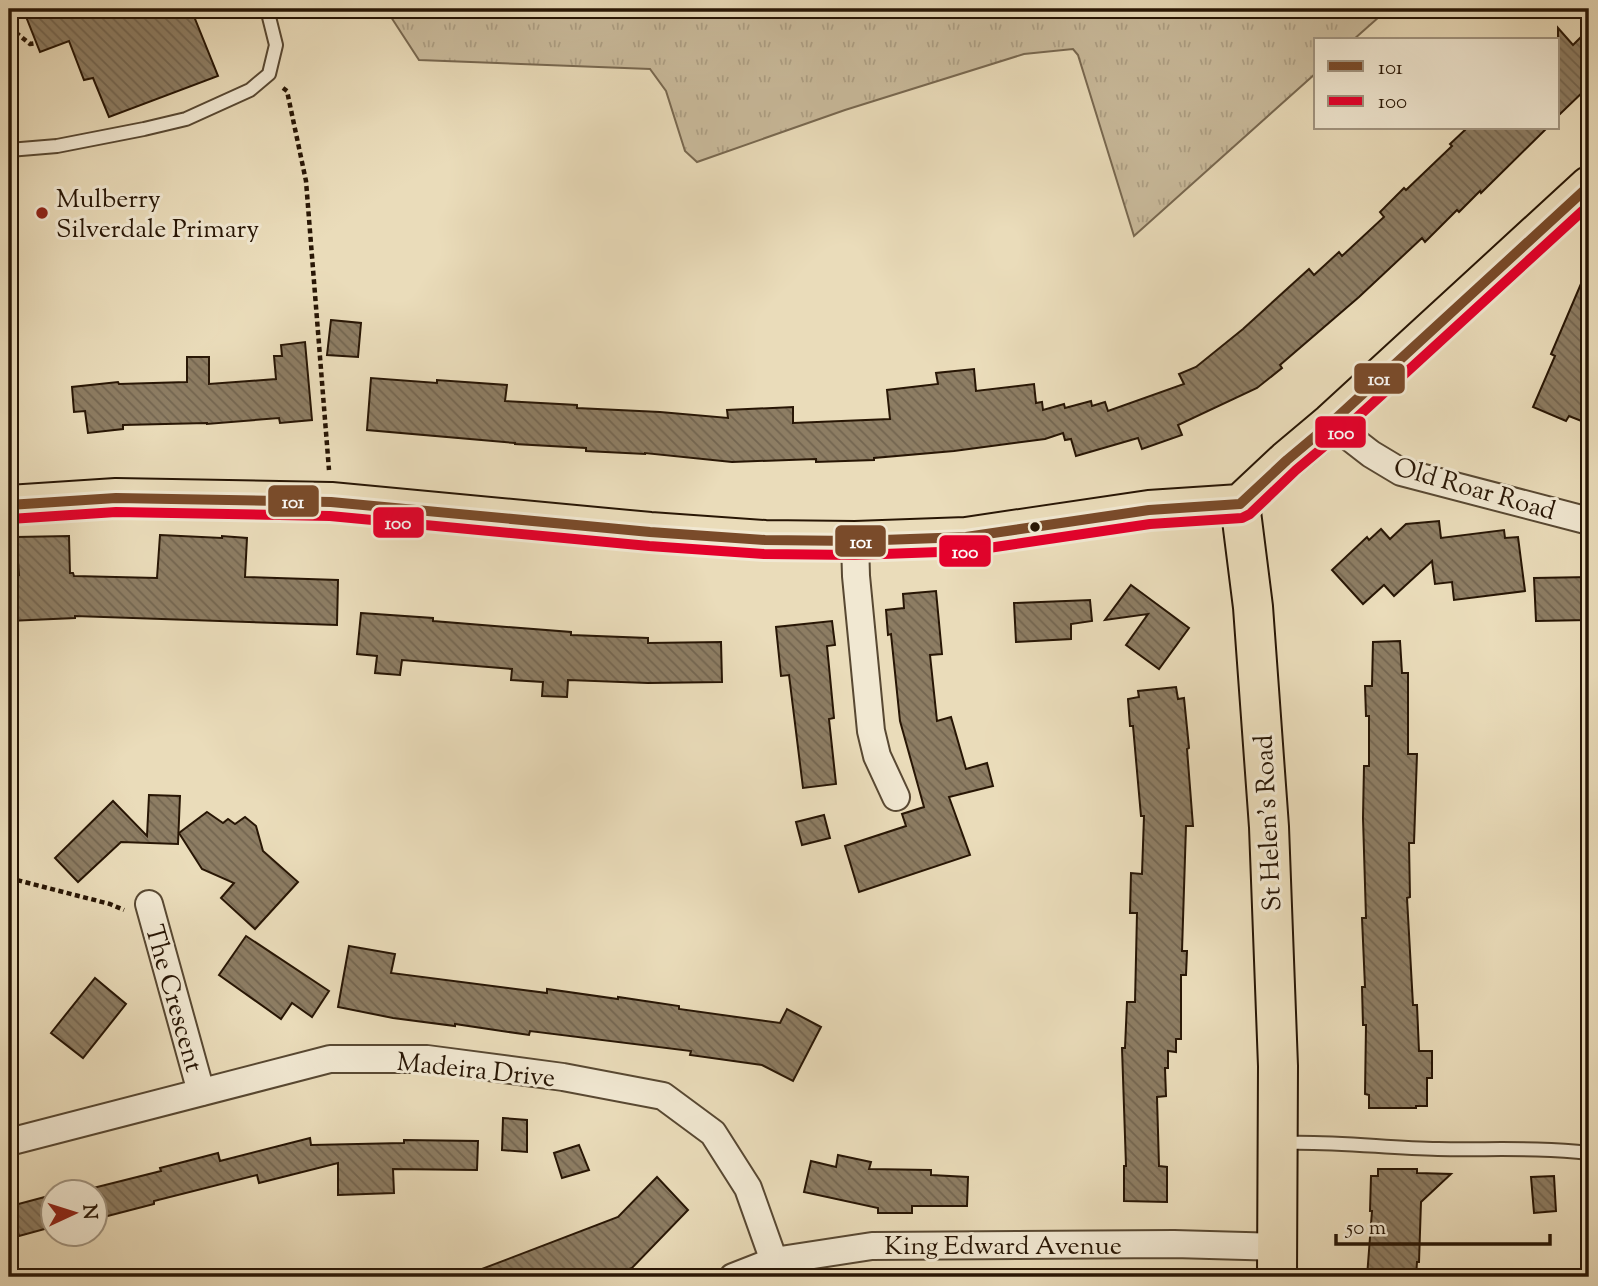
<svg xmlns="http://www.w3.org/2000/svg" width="1598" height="1286" font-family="'Sorts Mill Goudy',serif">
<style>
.grass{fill:url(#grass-tufts);stroke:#786850;stroke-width:2}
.building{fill:url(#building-back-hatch);stroke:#281605;stroke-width:2}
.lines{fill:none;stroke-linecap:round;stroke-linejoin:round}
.lane-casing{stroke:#584832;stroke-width:16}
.street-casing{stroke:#584832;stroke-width:30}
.primary-casing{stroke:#281605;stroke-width:42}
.highway-casing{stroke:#281605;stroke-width:42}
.path{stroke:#281605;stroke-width:4.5;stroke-dasharray:5 3.5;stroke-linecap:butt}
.lane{stroke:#f1e8d2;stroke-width:12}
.street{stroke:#f1e8d2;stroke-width:26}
.primary{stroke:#eadcba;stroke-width:38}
.highway{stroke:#eadcba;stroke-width:38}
.bus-1-casing{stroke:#f1e8d2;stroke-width:16}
.bus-2-casing{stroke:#f1e8d2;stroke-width:16}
.bus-1{stroke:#7a4b2a;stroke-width:10}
.bus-2{stroke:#e4002b;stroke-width:10}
.poi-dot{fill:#8f2418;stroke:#f1e8d2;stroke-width:2.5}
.bus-dot{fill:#281605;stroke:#f1e8d2;stroke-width:2.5}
.labels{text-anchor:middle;stroke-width:6;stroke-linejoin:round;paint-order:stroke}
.poi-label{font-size:26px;fill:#281605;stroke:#f1e8d2;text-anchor:start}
.street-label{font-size:26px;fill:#281605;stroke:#f1e8d2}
.line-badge{stroke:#f1e8d2;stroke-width:2.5}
.badge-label{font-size:19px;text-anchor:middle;font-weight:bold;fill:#fff}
</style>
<defs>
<pattern id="grass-tufts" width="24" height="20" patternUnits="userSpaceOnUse" patternTransform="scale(1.75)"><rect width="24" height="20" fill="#c9ba9b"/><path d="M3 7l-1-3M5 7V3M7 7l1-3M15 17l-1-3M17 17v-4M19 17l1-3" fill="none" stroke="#ad9f84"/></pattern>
<pattern id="building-back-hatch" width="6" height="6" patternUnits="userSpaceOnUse" patternTransform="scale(1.75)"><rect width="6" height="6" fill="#8d7d63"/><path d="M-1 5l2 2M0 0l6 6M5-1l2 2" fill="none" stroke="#736550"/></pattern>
</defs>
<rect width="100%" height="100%" fill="#eadcba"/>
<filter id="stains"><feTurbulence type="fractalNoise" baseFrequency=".00286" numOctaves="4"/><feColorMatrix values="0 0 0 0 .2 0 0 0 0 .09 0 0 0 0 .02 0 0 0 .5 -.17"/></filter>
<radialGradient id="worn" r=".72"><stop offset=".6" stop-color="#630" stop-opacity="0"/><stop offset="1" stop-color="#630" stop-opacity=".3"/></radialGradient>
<path class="grass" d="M394 9H1388L1353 40H1316V73L1134 236 1078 55 1073 49 1024 54 845 110 697 162 685 151 666 91 650 69 419 60 389 14 395 11Z"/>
<g class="building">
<path d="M23 9H191L218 76 109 117 93 78 84 80 69 41 40 52Z"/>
<path d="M1558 28 1573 45 1589 29V86L1558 116Z"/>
<path d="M1467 128H1547L1481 193 1480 191 1459 212 1457 210 1425 242 1422 238 1359 297 1280 365 1282 368 1257 388 1178 425 1182 435 1142 449 1138 438 1076 456 1071 439 1065 440 1063 433 1045 439 954 451 874 458V460L816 462V459L732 462 645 453V454L586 451V448L515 444V443L367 430 371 378 437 383V380L507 385 505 401 577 405V408L660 412 728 418 727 410 793 407V423L890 419 887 390 938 384 936 373 974 369 976 391 1034 384 1036 403 1042 402 1043 410 1064 404 1065 408 1091 401 1092 406 1105 402 1108 411 1184 384 1179 374 1196 367 1243 329 1309 269 1314 275 1339 252 1342 256 1384 217 1380 212 1404 188 1406 190 1452 146 1450 144Z"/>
<path d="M1589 265V424L1569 416 1566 421 1533 407 1555 356 1551 354Z"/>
<path d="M331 320 361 323 358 357 327 355Z"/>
<path d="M305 342 312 420 280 423 279 418 207 424V423L123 425V429L88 433 85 411 74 412 72 387 118 382 119 384 187 382V357H209V384L276 379 274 356H282L281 345Z"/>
<path d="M1439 521 1441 538 1504 530 1505 538 1518 537 1525 591 1454 600 1452 582 1435 584 1432 561 1394 596 1384 585 1363 604 1332 570 1367 537 1369 540 1381 529 1390 539 1406 524Z"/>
<path d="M160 535 222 538V536L247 538 245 577 338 580 337 625 75 616V618L9 621V593L17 592V575H19L16 537 69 536 70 573H73L74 576 157 578Z"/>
<path d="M1589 577V620L1536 621 1534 578Z"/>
<path d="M1131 585 1189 628 1159 669 1126 645 1148 614 1105 620Z"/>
<path d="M936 591 942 654 930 655 937 721 951 717 966 769 987 763 993 786 949 797 970 855 859 892 845 846 906 826 902 814 924 807 900 721 891 634 888 635 886 610 904 608 903 594Z"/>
<path d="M1090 600 1092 621 1071 624V639L1016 642 1014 603Z"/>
<path d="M361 613 433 618V621L571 632V635L648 638V643L721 642 722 682 648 683 568 680 567 697 542 696 543 682 511 680 512 669 402 660 400 675 375 673 377 656 357 654Z"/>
<path d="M832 621 835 645 827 646 834 718 829 719 836 784 803 788 789 675 781 676 776 627Z"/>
<path d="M1400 641 1402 673H1408V754H1417L1414 843H1409L1410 897 1407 898 1413 1005H1417L1419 1051H1432V1078H1427V1106H1416V1108H1369V1095L1365 1094 1366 1025H1363L1362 987H1365L1362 918H1366L1363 818 1364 766H1369V716H1366L1365 686H1372L1373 642Z"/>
<path d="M1176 687 1178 699 1184 698 1189 748 1187 749 1193 826H1186L1182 951H1187L1186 975H1181V1039H1176V1052L1168 1051V1068H1165L1166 1096 1157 1097 1159 1166 1167 1167V1202L1124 1201V1166H1126L1122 1048H1125L1127 1002H1135L1137 913H1130L1131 873 1142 874 1144 816H1141L1133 726H1130L1128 699 1139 697 1138 691Z"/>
<path d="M149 795 180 796 178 844 121 842 78 882 55 858 113 801 147 836Z"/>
<path d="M207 812 223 823 228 819 235 824 245 817 256 826 263 851 298 882 255 929 221 898 234 883 202 869 179 833Z"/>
<path d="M824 815 830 838 802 845 796 822Z"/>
<path d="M246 936 329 991 312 1017 292 1003 281 1019 219 975Z"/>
<path d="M349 946 395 954 391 973 547 993V989L618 999V997L679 1006V1009L780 1023 787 1009 821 1027 793 1081 762 1065 690 1055 691 1051 530 1031 529 1035 455 1024V1026L393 1018 338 1007Z"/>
<path d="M95 978 126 1004 83 1058 51 1033Z"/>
<path d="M503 1118 527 1120V1152L502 1150Z"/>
<path d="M310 1138 311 1145 404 1143V1140L478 1141 477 1170 393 1169 394 1193 338 1195V1163L259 1183 257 1175 154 1201V1204L96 1219 94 1212V1192H89V1189L161 1171 160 1168 218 1153 220 1161Z"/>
<path d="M579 1145 589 1170 562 1178 554 1153Z"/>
<path d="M838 1155 871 1162 869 1169 931 1170V1175L968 1177 967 1206H912V1213H878V1208L804 1192 811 1161 836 1167Z"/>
<path d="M1378 1169H1417V1173L1451 1174 1421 1202 1419 1262H1417L1416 1277H1367L1372 1211H1370L1371 1176H1378Z"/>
<path d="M1554 1176 1556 1211 1534 1213 1531 1177Z"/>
<path d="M657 1177 688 1210 632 1268 607 1277H466V1275L618 1217Z"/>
<path d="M52 1195V1227L19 1236 11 1206Z"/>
</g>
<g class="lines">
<defs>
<g id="lane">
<path d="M9 150 57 146 144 129 186 119 250 90 269 74 276 45 267 9"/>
<path d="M1282 1143C1334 1141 1386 1148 1438 1149 1489 1150 1539 1147 1589 1153"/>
</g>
<g id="street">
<path d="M1331 423 1371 454 1401 472 1589 521"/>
<path d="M855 541 856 576 871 731 877 756 896 797"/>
<path d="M149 904 201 1092"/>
<path d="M9 1142 330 1059H427L563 1077 663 1096 713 1133 748 1188 774 1261"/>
<path d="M733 1277 774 1261 872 1246 1174 1244 1277 1247"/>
</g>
<path id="primary" d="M1240 504 1253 607 1269 827 1278 1066 1277 1277"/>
<path id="highway" d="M9 505 116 498 331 502 650 532 765 540 855 541 966 537 1149 510 1240 504 1287 460 1331 423 1589 186"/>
</defs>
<use href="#lane" class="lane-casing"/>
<use href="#street" class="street-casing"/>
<use href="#primary" class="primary-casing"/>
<use href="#highway" class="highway-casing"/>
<g class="path">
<path d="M9 27 30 44 36 43"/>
<path d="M283 88 287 91 306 181 329 470"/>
<path d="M9 878 110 904 124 910"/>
</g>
<use href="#lane" class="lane"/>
<use href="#street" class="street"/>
<use href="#primary" class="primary"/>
<use href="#highway" class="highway"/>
<defs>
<path id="bus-1" d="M9 505 116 498 331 502 650 532 765 540 855 541 966 537 1149 510 1240 504 1287 460 1331 423 1589 186"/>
<path id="bus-2" d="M10 519 116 512 330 516 649 546 764 554 855 555 968 551 1150 524 1242 518 1250 514 1296 470 1340 433 1589 205"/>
</defs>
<use href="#bus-1" class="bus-1-casing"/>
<use href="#bus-2" class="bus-2-casing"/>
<use href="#bus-1" class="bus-1"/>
<use href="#bus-2" class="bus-2"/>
</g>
<circle class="poi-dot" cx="42" cy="213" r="7"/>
<circle class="bus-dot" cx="1035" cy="527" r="6"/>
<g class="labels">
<g class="poi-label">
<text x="56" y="207">Mulberry<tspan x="56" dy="30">Silverdale Primary</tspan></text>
</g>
<g class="street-label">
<text transform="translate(1475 488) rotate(16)" y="9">Old Roar Road</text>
<text transform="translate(1267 823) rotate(-93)" y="9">St Helen's Road</text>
<text transform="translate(175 998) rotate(74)" y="9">The Crescent</text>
<text transform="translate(476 1069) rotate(6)" y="9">Madeira Drive</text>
<text x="1003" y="1254">King Edward Avenue</text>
</g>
</g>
<g class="line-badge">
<rect x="1353" y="362" width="53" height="33" rx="7" fill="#7a4b2a"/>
<rect x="1314" y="415" width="53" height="34" rx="7" fill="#e4002b"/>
<rect x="267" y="484" width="53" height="34" rx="7" fill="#7a4b2a"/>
<rect x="372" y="506" width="53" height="33" rx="7" fill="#e4002b"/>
<rect x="834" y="524" width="53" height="34" rx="7" fill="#7a4b2a"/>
<rect x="938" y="534" width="54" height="34" rx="7" fill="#e4002b"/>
</g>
<g class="badge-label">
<text x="1379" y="385">101</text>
<text x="1341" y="439">100</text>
<text x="293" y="508">101</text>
<text x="398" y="529">100</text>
<text x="861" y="548">101</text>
<text x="965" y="558">100</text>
</g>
<rect width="1598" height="1286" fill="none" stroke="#eadcba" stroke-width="35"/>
<rect x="10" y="10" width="1577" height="1265" fill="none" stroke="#281605" stroke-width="3.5"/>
<rect x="18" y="18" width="1563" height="1251" fill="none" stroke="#281605" stroke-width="2"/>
<rect x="1314" y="38" width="245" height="91" fill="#f1e8d2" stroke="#a19480" stroke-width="2"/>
<rect x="1328" y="61" width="35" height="10" fill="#7a4b2a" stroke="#a19480" stroke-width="2"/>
<text x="1378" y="74" font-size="21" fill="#281605">101</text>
<rect x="1328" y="96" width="35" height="10" fill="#e4002b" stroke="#a19480" stroke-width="2"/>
<text x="1378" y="108" font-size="21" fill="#281605">100</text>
<g transform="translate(74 1213) rotate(86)"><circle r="33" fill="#f1e8d2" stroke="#a19480" stroke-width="2"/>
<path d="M0-5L12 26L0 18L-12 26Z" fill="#8f2418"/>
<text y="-10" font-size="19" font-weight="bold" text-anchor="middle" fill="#281605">N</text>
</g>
<path d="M1336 1234v10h214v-10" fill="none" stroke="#281605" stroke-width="3.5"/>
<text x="1346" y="1234" font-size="21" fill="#281605" stroke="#f1e8d2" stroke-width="5" paint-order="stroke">50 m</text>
<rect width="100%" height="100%" filter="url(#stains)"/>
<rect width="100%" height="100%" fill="url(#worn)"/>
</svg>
